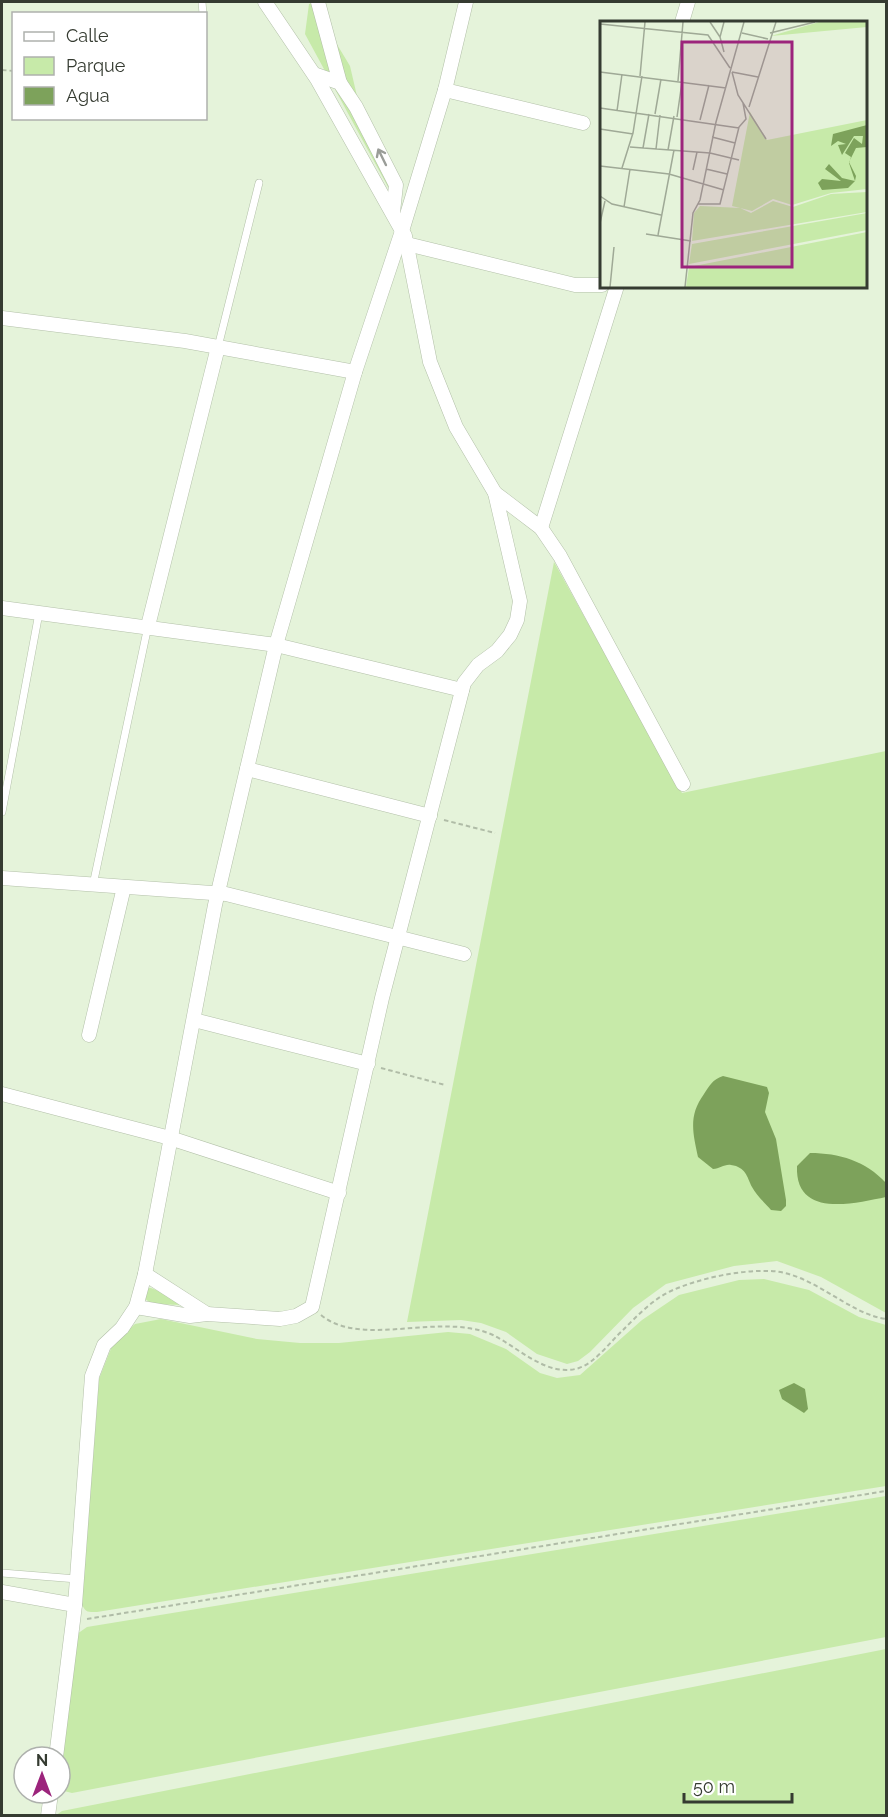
<svg xmlns="http://www.w3.org/2000/svg" width="888" height="1817" font-family="Raleway,sans-serif">
<style>
.green{fill:#c7eaa9}
.water{fill:#7da25b}
.lines{fill:none;stroke-linecap:round;stroke-linejoin:round}
.service-casing{stroke:#b3c0a9;stroke-width:8}
.minor-casing{stroke:#b3c0a9;stroke-width:15}
.path{stroke:#b0bca7;stroke-width:2;stroke-dasharray:4.5 3;stroke-linecap:butt}
.service{stroke:#fff;stroke-width:7}
.minor{stroke:#fff;stroke-width:14}
.oneway{stroke:#9a9d98}
.inset-road{fill:none;stroke:#9fa996;stroke-width:1.5}
.view{fill:#9c247c;fill-opacity:0.15;stroke:#9c247c;stroke-width:3}
.inset-edge{fill:none;stroke:#353b31;stroke-width:3}
</style>
<rect width="100%" height="100%" fill="#e5f3da"/>
<g class="green">
<path d="M312 3 350 66 360 109 395 200 305 34 309 4Z"/>
<path d="M554 562 682 793 886 751V1313L821 1277 777 1261 734 1266 666 1284 633 1308 590 1352 578 1361 567 1364 537 1354 506 1332 481 1323 461 1320 407 1322Z"/>
<path d="M764 1279 809 1290 859 1317 886 1325V1486L97 1612C89 1612 85 1613 82 1604L99 1379 112 1346 124 1334 135 1324 161 1319 257 1339 300 1343H339L448 1332 470 1334 506 1349 540 1373 557 1378 580 1375 642 1320 679 1295 739 1280Z"/>
<path d="M147 1288H151L186 1302 183 1305 152 1304 144 1298Z"/>
<path d="M886 1496V1637L72 1793 60 1790V1769L77 1634 87 1627Z"/>
<path d="M886 1649V1815L55 1816 62 1811Z"/>
</g>
<g class="water">
<path d="M723 1076 767 1087 769 1093 765 1112 776 1139 786 1200V1206L781 1211 771 1210C766 1204 756 1195 752 1187 747 1177 746 1167 731 1165 724 1164 720 1169 713 1169L698 1157C693 1133 688 1116 704 1094 710 1085 712 1080 723 1076Z"/>
<path d="M810 1153C839 1153 866 1161 886 1183V1197C852 1204 795 1218 797 1166Z"/>
<path d="M794 1383 805 1389 808 1409 804 1413 782 1399 779 1390Z"/>
</g>
<g class="lines">
<defs>
<g id="service">
<path d="M202 2 203 14"/>
<path d="M218 347 259 183"/>
<path d="M2 812 39 613"/>
<path d="M93 885 148 626"/>
<path d="M2 1573 77 1579"/>
</g>
<g id="minor">
<path d="M265 2 317 79 405 236 430 362 456 427 495 493 541 528 560 556 683 784"/>
<path d="M318 2 340 83"/>
<path d="M682 22 688 2"/>
<path d="M314 74 340 83 356 107 396 185 393 212"/>
<path d="M445 90 583 123"/>
<path d="M407 244 575 285H602"/>
<path d="M2 318 185 341 355 372"/>
<path d="M541 528 617 286"/>
<path d="M2 608 276 645 462 690"/>
<path d="M148 626 218 347"/>
<path d="M247 769 430 816"/>
<path d="M2 878 226 894 464 954"/>
<path d="M194 1020 368 1064"/>
<path d="M89 1035 124 887"/>
<path d="M2 1094 170 1138 339 1193"/>
<path d="M145 1274 207 1314"/>
<path d="M136 1307 190 1316 207 1314 280 1319 296 1316 312 1307 382 998 464 683 478 665 497 651 510 635 517 620 520 601 495 493"/>
<path d="M2 1592 75 1605"/>
<path d="M56 1757 75 1605 92 1376 104 1345 122 1328 136 1307 145 1274 215 905 276 645 355 372 402 231 445 90 466 2"/>
<path d="M48 1816 51 1793"/>
</g>
</defs>
<use href="#service" class="service-casing"/>
<use href="#minor" class="minor-casing"/>
<g class="path">
<path d="M2 70 14 71"/>
<path d="M444 820 495 833"/>
<path d="M381 1068 445 1085"/>
<path d="M321 1315C362 1349 440 1311 493 1335 519 1348 548 1378 579 1368 595 1363 611 1341 623 1330 637 1316 654 1298 673 1290 701 1278 739 1270 770 1271 812 1272 848 1314 886 1319"/>
<path d="M87 1619 886 1491"/>
</g>
<use href="#service" class="service"/>
<use href="#minor" class="minor"/>
</g>
<defs><path id="oneway-shaft" d="M-6 0H5M1.5-3L5.5 0L1.5 3" fill="none" stroke-width="1.6" stroke-linecap="round" stroke-linejoin="round" transform="scale(1.5)"/></defs>
<use class="oneway" href="#oneway-shaft" transform="translate(382 157) rotate(-116)"/>
<g transform="translate(600 21)">
<rect width="267" height="267" fill="#e5f3da"/>
<path d="M219 1H267V6L171 15ZM150 91 167 119 267 99V168L231 172 192 184 173 178 152 190 132 185ZM267 171V191L92 220 94 192 100 185 140 187 151 192 173 180 193 186 231 173ZM267 192V209L89 243 92 223ZM267 211V266H86L89 246Z" fill="#c7eaa9"/>
<path d="M267 104V126L256 127 249 141 256 155 255 160 248 167 222 169 218 162 222 158 241 160 225 148 229 143 242 157 255 160 249 142 251 136 245 132 254 117 262 123 263 115H254L242 134 238 124 246 123 238 120 231 125 233 113Z" fill="#7da25b"/>
<path class="inset-road" d="M110 1 120 16M124 1 120 16 124 31M0 3 108 14 130 47M142 12 168 18M170 12 215 1M0 51 126 67M132 51 138 74 166 118M132 51 158 56M40 55 45 1M78 60 83 1M149 86 176 1M0 87 139 107M17 90 22 53M55 93 61 58M77 96 82 61M100 99 109 64M0 108 33 113M112 116 135 122M30 126 110 132 139 139M43 127 49 93M56 128 60 94M68 129 74 95M0 145 69 153 124 169M22 147 33 112 42 55M106 148 127 153M93 149 97 131M0 175 12 183 61 194M98 183H120L139 106 146 98 143 82M24 186 30 148M0 202 5 180M46 213 91 220M58 214 74 129M10 266 14 226M85 266 93 192 100 179 116 101 144 1"/>
<path class="view" d="M82 21H192V246H82Z"/>
<rect width="267" height="267" class="inset-edge"/>
</g>
<rect width="888" height="1817" fill="none" stroke="#353b31" stroke-width="6"/>
<rect x="12" y="12" width="195" height="108" fill="#ffffff" stroke="#aeb1ad" stroke-width="1.5"/>
<rect x="24" y="32" width="30" height="9" fill="#ffffff" stroke="#aeb1ad" stroke-width="1.5"/>
<text x="66" y="42" font-size="18" fill="#353b31">Calle</text>
<rect x="24" y="57" width="30" height="18" fill="#c7eaa9" stroke="#aeb1ad" stroke-width="1.5"/>
<text x="66" y="72" font-size="18" fill="#353b31">Parque</text>
<rect x="24" y="87" width="30" height="18" fill="#7da25b" stroke="#aeb1ad" stroke-width="1.5"/>
<text x="66" y="102" font-size="18" fill="#353b31">Agua</text>
<g transform="translate(42 1775)"><circle r="28" fill="#ffffff" stroke="#aeb1ad" stroke-width="1.5"/>
<path d="M0-4.5L10 22L0 15L-10 22Z" fill="#9c247c"/>
<text y="-9" font-size="16" font-weight="bold" text-anchor="middle" fill="#353b31">N</text>
</g>
<path d="M684 1793v9h108v-9" fill="none" stroke="#353b31" stroke-width="3"/>
<text x="693" y="1793" font-size="18" fill="#353b31" stroke="#ffffff" stroke-width="4.5" paint-order="stroke">50 m</text>
</svg>
